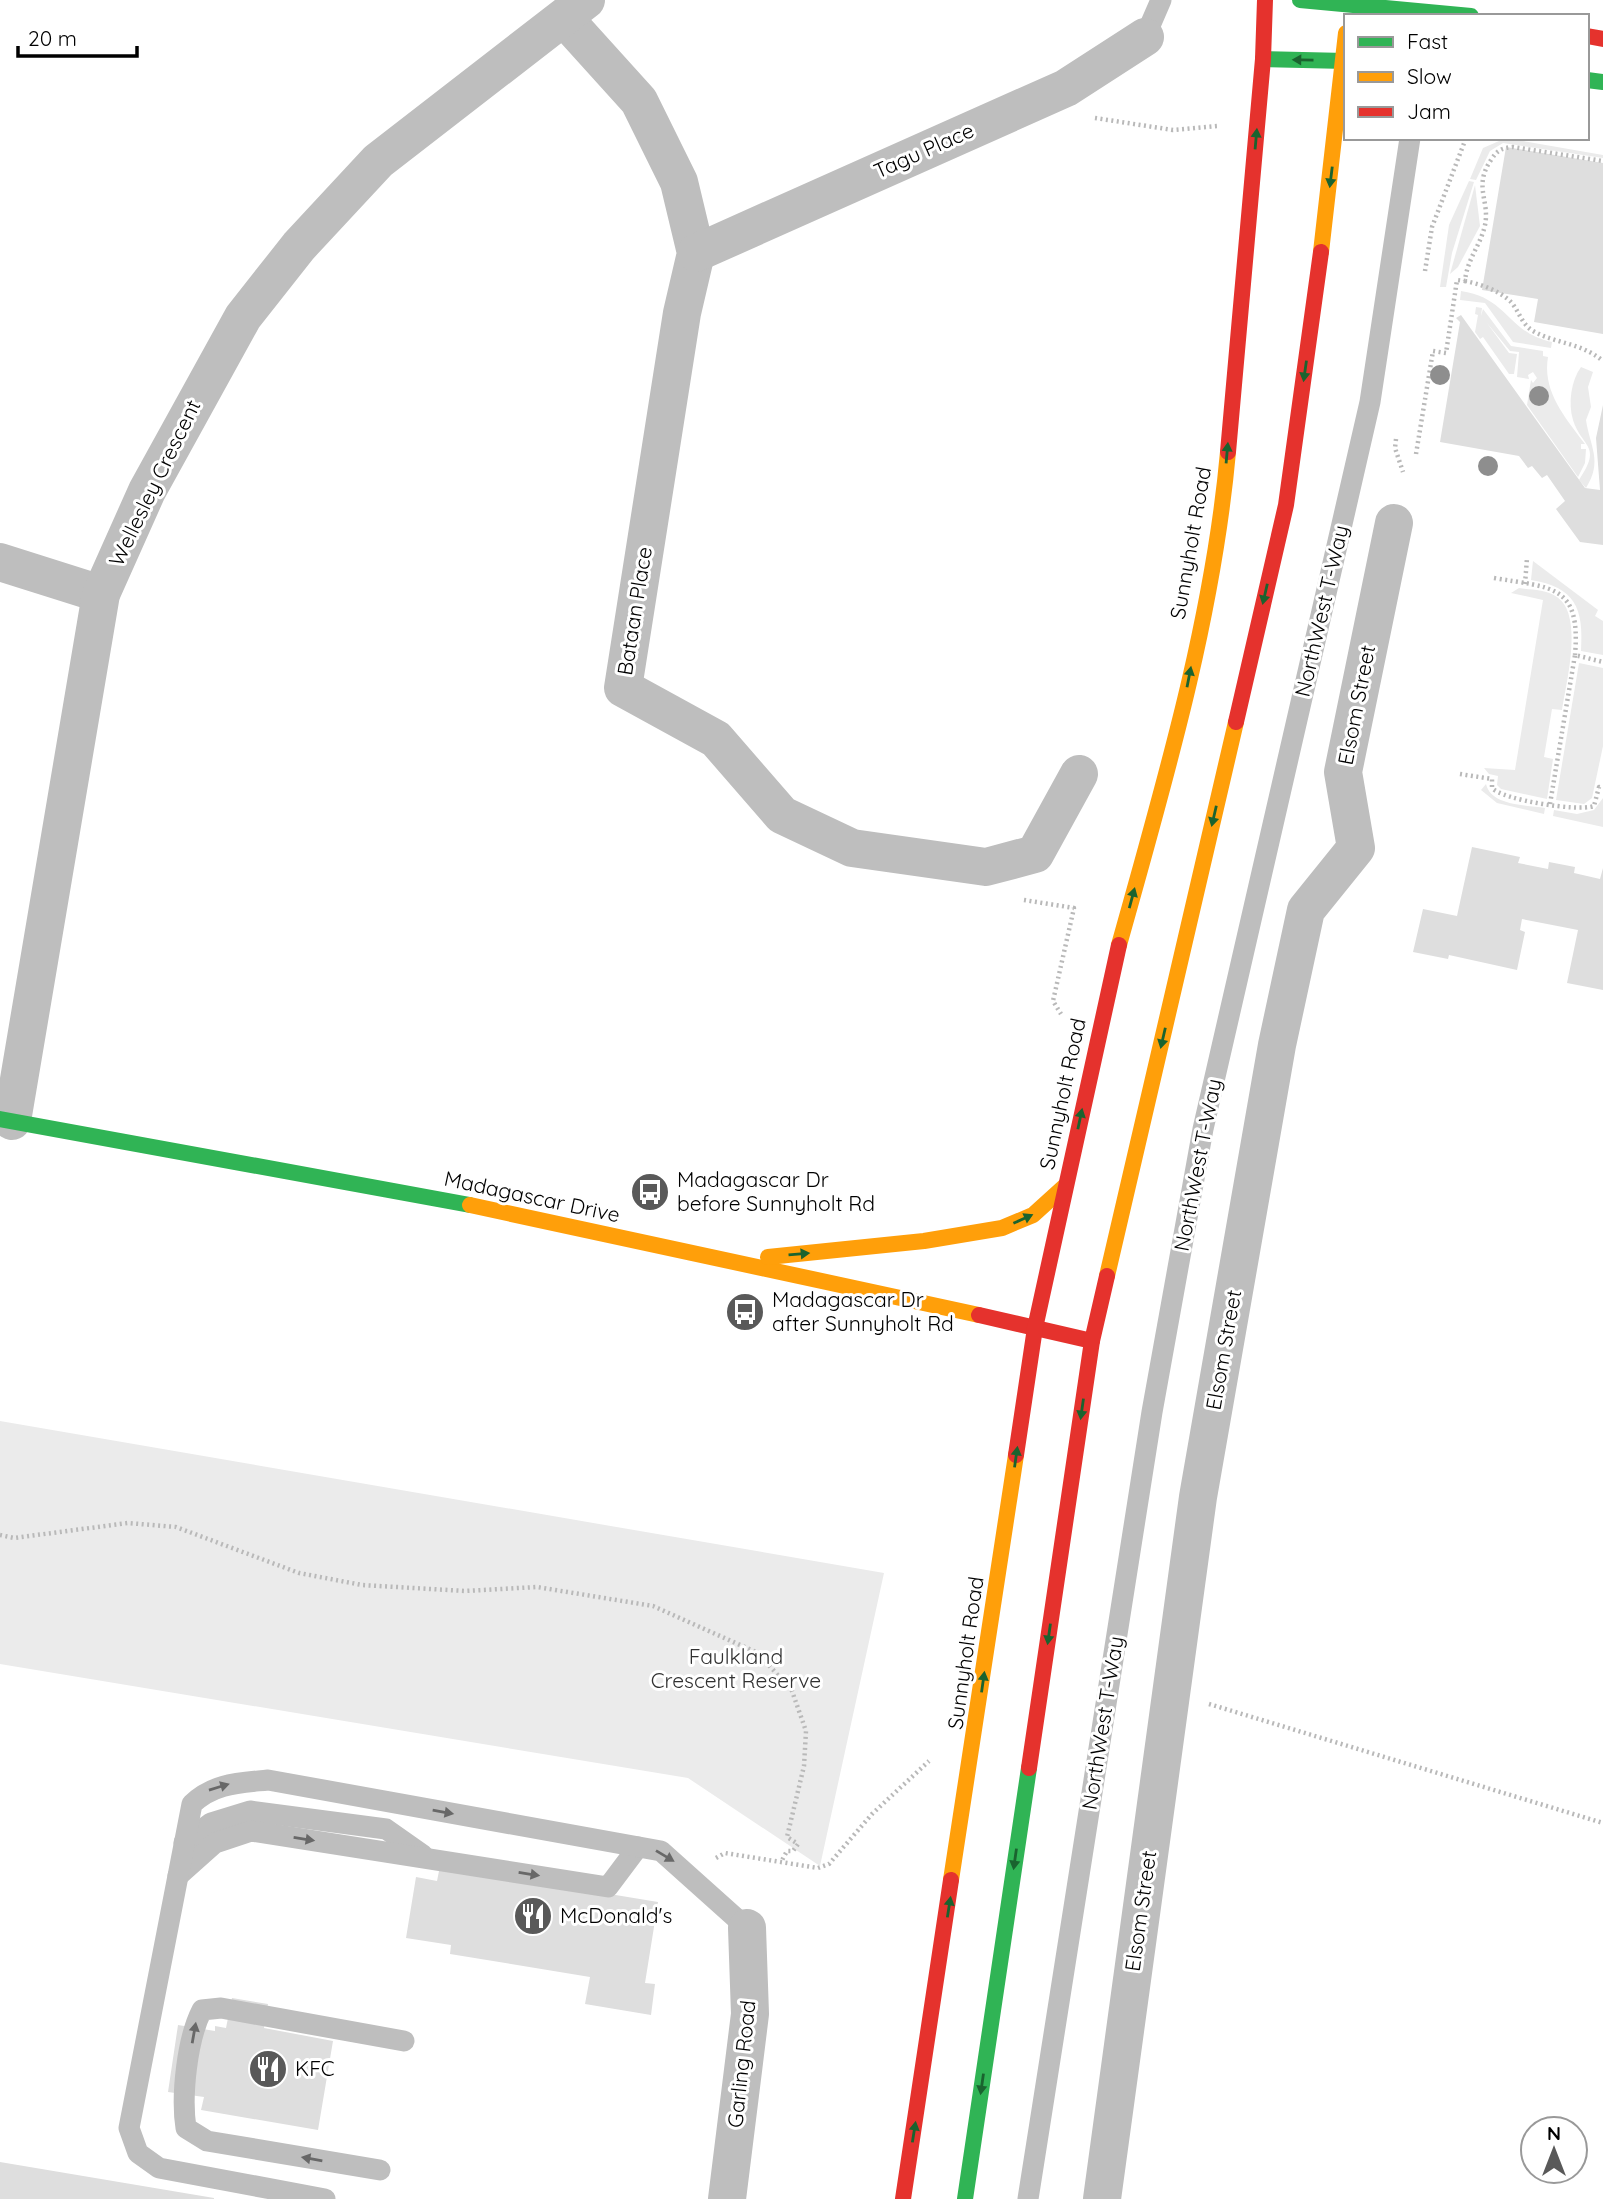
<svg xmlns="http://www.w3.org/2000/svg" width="1603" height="2199" font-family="Quicksand,sans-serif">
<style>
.green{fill:#ebebeb}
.building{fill:#dedede}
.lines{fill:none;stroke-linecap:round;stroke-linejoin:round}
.path{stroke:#b9b9b9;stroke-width:4.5;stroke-dasharray:2 3.5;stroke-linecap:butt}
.lane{stroke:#bebebe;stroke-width:21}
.street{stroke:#bebebe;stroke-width:38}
.fast{stroke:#30b455;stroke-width:16}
.slow{stroke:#ff9f0a;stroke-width:16}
.jam{stroke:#e5322d;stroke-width:16}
.tree{fill:#8e8e8e}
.oneway{fill:#1a632f}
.oneway2{fill:#686868}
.labels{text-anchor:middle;stroke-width:6;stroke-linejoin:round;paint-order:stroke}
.street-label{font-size:21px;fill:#000;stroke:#fff}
.poi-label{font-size:21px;fill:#000;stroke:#fff;text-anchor:start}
.park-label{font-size:21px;fill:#313131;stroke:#fff}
</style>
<rect width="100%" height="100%" fill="#fff"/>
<g class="green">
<path d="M1506 138 1603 155V158L1503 143 1490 151 1476 180 1470 179 1483 148Z"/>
<path d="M1469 181 1474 182 1452 253 1446 287H1440L1449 225Z"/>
<path d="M1475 185 1480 226 1458 267 1450 274Z"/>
<path d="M1461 291C1509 298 1506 332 1552 342L1551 348 1513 342 1485 303 1460 300Z"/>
<path d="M1476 307 1482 308 1481 316 1483 309 1511 346 1543 351V356L1548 357C1542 392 1566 418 1585 444H1581V449H1586L1585 463 1578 477 1527 405 1531 380 1533 383 1537 378 1533 372 1528 375 1529 379 1517 377 1519 352 1510 351 1487 323 1509 353 1517 354 1514 374H1509L1483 337 1480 339 1475 332 1478 315 1475 314Z"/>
<path d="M1581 367 1593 372 1588 387 1591 407 1586 420C1590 447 1603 461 1586 488L1579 480C1603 445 1582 448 1573 420 1568 403 1571 381 1581 367Z"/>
<path d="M1533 561 1598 610 1595 616 1603 621V655L1581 651C1584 608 1575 587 1531 580Z"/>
<path d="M1519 588C1531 590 1546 589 1557 597 1584 615 1566 683 1562 710L1552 709 1544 757 1553 759 1547 799 1501 789 1497 785 1498 776 1489 774 1484 768 1515 770 1543 600 1511 593Z"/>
<path d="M1579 663 1603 668V746L1592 798 1584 804 1556 800Z"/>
<path d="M1486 784C1491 806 1527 805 1545 808L1544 814 1497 803 1481 790Z"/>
<path d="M1603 798V827L1553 816 1554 810 1577 814 1594 810Z"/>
<path d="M0 1421 884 1573 820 1866 688 1778 0 1664Z"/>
</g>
<g class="building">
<path d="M1506 147 1603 163V334L1534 322 1538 299 1482 290Z"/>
<path d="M1461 315 1585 488 1600 490 1596 438 1603 405V545L1580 542 1556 509 1565 501 1547 475 1542 478 1532 466 1528 468 1519 456 1440 442 1460 322 1456 318Z"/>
<path d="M1472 847 1520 857 1518 863 1548 869 1549 862 1575 867 1574 873 1600 879 1603 868V990L1567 983 1578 930 1522 919 1520 930 1525 932 1517 970 1449 955 1448 959 1413 952 1423 909 1457 916Z"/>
<path d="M440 1866 658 1902 645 1983 655 1984 651 2015 585 2004 590 1977 450 1954 451 1945 406 1938 416 1877 437 1881Z"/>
<path d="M232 1998 268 2004 264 2028 333 2041 318 2130 201 2110 204 2097 168 2092 178 2025 215 2031V2026L226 2028Z"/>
<path d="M0 2162 214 2198V2199H0Z"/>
</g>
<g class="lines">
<g class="path">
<path d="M1095 118 1173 130 1218 126"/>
<path d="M1425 271 1432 227 1466 138"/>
<path d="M1465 281C1480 284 1498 290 1510 301 1519 310 1521 324 1533 331 1556 344 1580 342 1603 361"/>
<path d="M1396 439 1395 448 1403 472"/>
<path d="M1416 454 1433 351 1446 353 1457 280 1465 281C1467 260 1479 247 1484 229 1492 202 1472 188 1491 160 1497 150 1502 148 1513 147L1603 161"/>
<path d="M1494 578C1552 588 1581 584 1575 655"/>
<path d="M1525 584 1527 558"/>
<path d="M1460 774 1492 779V788C1503 800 1578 812 1594 806L1599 787 1603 788"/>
<path d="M1550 804 1575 655 1603 662"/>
<path d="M1024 900 1074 908 1053 1001 1061 1014"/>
<path d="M0 1535 14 1538 128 1523 176 1527 299 1573 362 1585 465 1591 537 1587 653 1606 758 1653 792 1691 806 1731 804 1766 787 1837 798 1844 793 1851H787L781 1862"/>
<path d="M1209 1704 1603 1823"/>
<path d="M716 1858 725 1853 818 1868 829 1864 872 1814 929 1761"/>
</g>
<g class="lane">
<path d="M1145 37 1161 0"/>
<path d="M184 1843 211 1823 250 1811 386 1829 423 1855"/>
<path d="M178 1876 215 1843 251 1831 608 1887 638 1847"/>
<path d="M380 2170 207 2141 186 2128C181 2096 187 2039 202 2010L221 2008 404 2041"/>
<path d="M325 2199 159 2168 138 2153 129 2128 192 1804C214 1783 239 1783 268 1780L661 1851 747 1928"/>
<path d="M1028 2199 1152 1412 1203 1129 1370 402 1410 138"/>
</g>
<g class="street">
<path d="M564 18 639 101 679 182 696 253 682 313 623 688 716 739 782 815 852 848 986 867 1035 854 1079 774"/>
<path d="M696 253 1066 88 1145 37"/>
<path d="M0 562 101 594"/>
<path d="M12 1121 101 594 147 491 243 317 299 246 378 161 586 0"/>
<path d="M727 2199 750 2014 747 1928"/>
<path d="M1102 2199 1198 1497 1277 1045 1306 910 1356 848 1343 772 1394 523"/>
</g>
<g class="fast">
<path d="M1300 0 1471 16"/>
<path d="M1263 59 1346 61"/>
<path d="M1587 80 1603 82"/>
<path d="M0 1119 470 1205"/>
<path d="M965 2199 1029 1768"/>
</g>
<g class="slow">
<path d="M1321 252 1346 33"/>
<path d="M1119 945C1164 784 1213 619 1228 452"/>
<path d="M470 1205 979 1315"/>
<path d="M768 1257 924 1241 1002 1228 1033 1215 1065 1186"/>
<path d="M1107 1276 1236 722"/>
<path d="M951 1880 1016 1455"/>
</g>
<g class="jam">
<path d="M1587 36 1603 39"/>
<path d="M1228 452 1263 59 1265 0"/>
<path d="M1236 722 1286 505 1321 252"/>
<path d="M979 1315 1092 1341"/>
<path d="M1016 1455 1035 1328 1119 945"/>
<path d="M1029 1768 1092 1341 1107 1276"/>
<path d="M903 2199 951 1880"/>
</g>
</g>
<g class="tree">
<circle cx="1440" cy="375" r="10"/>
<circle cx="1539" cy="396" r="10"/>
<circle cx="1488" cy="466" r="10"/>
</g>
<defs><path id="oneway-solid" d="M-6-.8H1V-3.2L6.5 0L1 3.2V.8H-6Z" transform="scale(1.75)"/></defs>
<g class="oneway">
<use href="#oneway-solid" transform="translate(1303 60) rotate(-179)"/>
<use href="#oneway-solid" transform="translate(1256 139) rotate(-85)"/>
<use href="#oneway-solid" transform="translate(1331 177) rotate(97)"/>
<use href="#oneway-solid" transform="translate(1305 371) rotate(98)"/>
<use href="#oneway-solid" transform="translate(1227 453) rotate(-85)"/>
<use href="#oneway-solid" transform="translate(1265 594) rotate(103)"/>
<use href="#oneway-solid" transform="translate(1189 677) rotate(-79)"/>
<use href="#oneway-solid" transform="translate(1214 816) rotate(103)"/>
<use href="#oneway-solid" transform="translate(1132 898) rotate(-75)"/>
<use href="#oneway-solid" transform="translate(1163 1038) rotate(103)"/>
<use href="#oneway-solid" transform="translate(1080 1119) rotate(-78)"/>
<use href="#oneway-solid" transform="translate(1023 1219) rotate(-24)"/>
<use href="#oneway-solid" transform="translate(799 1254) rotate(-5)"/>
<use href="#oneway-solid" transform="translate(1082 1409) rotate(98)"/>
<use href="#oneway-solid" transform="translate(1016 1457) rotate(-82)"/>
<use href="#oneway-solid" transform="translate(1049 1634) rotate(98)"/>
<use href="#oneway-solid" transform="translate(983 1682) rotate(-82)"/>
<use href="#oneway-solid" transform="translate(1015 1859) rotate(98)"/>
<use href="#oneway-solid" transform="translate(949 1907) rotate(-81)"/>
<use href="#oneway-solid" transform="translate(982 2084) rotate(98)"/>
<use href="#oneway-solid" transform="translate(914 2132) rotate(-81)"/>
</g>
<g class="oneway2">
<use href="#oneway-solid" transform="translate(219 1787) rotate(-17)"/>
<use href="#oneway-solid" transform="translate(443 1812) rotate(10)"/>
<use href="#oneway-solid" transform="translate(304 1839) rotate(9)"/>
<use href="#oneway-solid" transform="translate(665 1856) rotate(31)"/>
<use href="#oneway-solid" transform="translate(529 1874) rotate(9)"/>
<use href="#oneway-solid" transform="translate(194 2033) rotate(-80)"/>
<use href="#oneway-solid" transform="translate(312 2159) rotate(-170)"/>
</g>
<defs>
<symbol id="bus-disc" viewBox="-11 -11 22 22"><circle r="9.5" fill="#595959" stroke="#fff"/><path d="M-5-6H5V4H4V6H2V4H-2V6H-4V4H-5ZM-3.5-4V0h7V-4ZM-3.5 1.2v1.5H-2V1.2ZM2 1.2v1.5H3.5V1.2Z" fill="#fff"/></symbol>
<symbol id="restaurant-disc" viewBox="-11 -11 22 22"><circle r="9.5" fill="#595959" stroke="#fff"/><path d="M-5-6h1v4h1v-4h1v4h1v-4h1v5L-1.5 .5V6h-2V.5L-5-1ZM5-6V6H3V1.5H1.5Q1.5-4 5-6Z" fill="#fff"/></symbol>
</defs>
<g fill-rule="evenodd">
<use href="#bus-disc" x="628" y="1170" width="44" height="44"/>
<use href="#bus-disc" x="723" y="1290" width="44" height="44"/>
<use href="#restaurant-disc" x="511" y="1894" width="44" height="44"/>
<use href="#restaurant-disc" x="246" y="2047" width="44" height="44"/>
</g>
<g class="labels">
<g class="street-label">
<text transform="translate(924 151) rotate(-24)" y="7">Tagu Place</text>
<text transform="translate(155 483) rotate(-64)" y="7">Wellesley Crescent</text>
<text transform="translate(1191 543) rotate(-80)" y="7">Sunnyholt Road</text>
<text transform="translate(635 611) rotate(-81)" y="7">Bataan Place</text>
<text transform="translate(1322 611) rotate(-77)" y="7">NorthWest T-Way</text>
<text transform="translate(1357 705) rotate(-79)" y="7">Elsom Street</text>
<text transform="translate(1063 1094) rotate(-78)" y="7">Sunnyholt Road</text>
<text transform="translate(1198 1165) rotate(-79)" y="7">NorthWest T-Way</text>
<text transform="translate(532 1197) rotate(12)" y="7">Madagascar Drive</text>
<text transform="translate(1224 1350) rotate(-80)" y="7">Elsom Street</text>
<text transform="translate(966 1653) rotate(-82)" y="7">Sunnyholt Road</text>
<text transform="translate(1103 1723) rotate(-81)" y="7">NorthWest T-Way</text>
<text transform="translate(1141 1911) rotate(-82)" y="7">Elsom Street</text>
<text transform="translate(742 2064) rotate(-84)" y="7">Garling Road</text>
</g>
<g class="poi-label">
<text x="677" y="1187">Madagascar Dr<tspan x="677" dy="24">before Sunnyholt Rd</tspan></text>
<text x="772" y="1307">Madagascar Dr<tspan x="772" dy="24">after Sunnyholt Rd</tspan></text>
<text x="560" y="1923">McDonald's</text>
<text x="295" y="2076">KFC</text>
</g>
<g class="park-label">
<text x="736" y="1664">Faulkland<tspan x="736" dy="24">Crescent Reserve</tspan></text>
</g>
</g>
<rect x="1344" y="14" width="245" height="126" fill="#ffffff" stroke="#999999" stroke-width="2"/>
<rect x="1358" y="37" width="35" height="10" fill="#30b455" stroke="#999999" stroke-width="2"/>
<text x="1407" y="49" font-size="21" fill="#000000">Fast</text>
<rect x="1358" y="72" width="35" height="10" fill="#ff9f0a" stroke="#999999" stroke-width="2"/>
<text x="1407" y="84" font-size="21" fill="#000000">Slow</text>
<rect x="1358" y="107" width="35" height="10" fill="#e5322d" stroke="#999999" stroke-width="2"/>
<text x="1407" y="119" font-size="21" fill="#000000">Jam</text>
<g transform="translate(1554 2150)"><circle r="33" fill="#ffffff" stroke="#999999" stroke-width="2"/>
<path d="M0-5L12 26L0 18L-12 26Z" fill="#595959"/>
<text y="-10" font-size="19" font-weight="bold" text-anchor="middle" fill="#000000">N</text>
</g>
<path d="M18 46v10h119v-10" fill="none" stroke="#000000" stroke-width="3.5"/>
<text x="28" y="46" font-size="21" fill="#000000" stroke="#ffffff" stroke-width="5" paint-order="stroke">20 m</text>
</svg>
